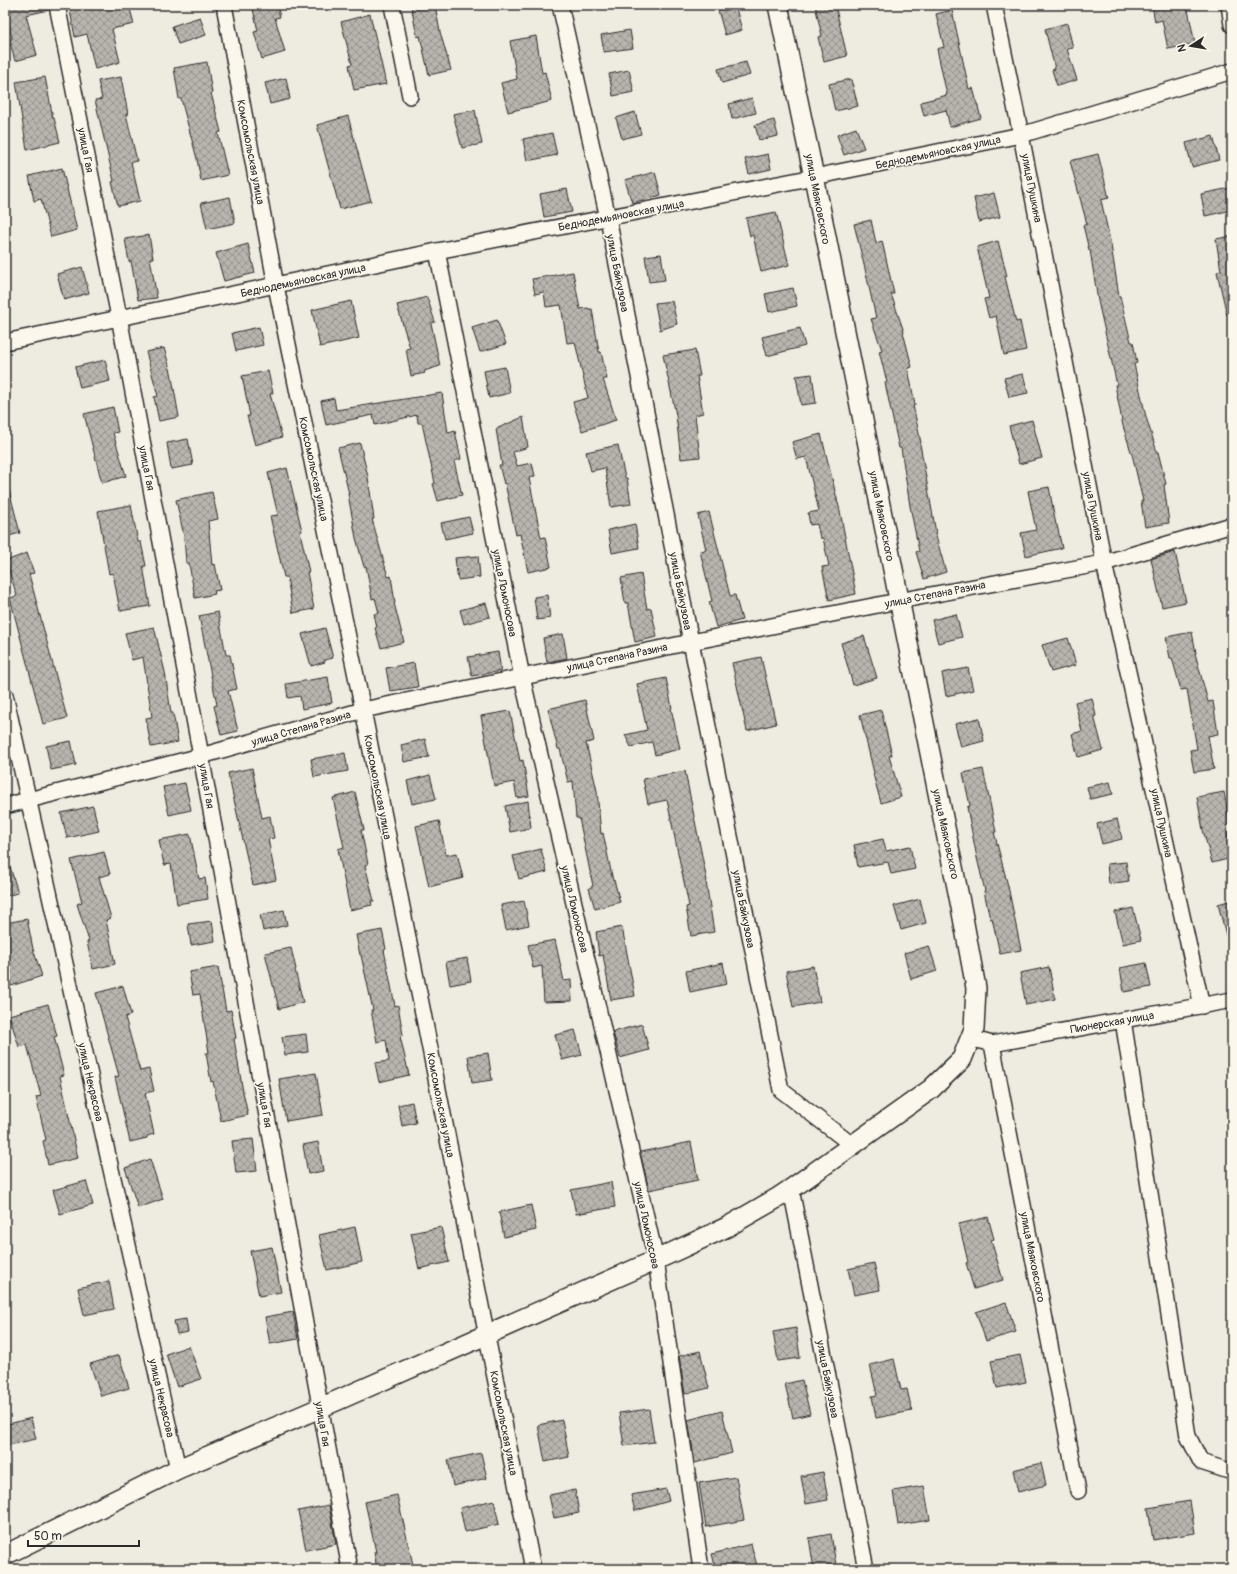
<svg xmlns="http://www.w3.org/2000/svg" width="1237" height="1574" font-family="Pangolin,sans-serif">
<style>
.building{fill:url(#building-cross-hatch);stroke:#2b2b2b}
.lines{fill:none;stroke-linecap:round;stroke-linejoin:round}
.minor-casing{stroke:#2b2b2b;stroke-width:18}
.tertiary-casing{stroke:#2b2b2b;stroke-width:22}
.minor{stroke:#fbf7ec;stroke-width:15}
.tertiary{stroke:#fbf7ec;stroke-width:19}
.labels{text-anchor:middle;stroke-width:3.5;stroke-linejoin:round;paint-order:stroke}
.street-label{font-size:11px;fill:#2b2b2b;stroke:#fbf7ec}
</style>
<defs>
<pattern id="building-cross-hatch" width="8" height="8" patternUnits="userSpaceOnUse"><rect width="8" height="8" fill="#b8b5ae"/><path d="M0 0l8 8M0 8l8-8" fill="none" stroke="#96938e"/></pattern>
</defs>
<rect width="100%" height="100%" fill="#eeebe0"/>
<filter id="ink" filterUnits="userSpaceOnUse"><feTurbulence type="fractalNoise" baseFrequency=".025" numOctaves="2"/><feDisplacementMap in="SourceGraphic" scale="8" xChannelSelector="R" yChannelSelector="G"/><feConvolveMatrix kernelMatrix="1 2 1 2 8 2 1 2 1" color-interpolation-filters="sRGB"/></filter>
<g filter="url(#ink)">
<g class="building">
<path d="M5 5H48L49 10 26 15 37 55 15 61 9 39H12Z"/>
<path d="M69 5H129L134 24 112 29 120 62 95 69 87 34 75 37Z"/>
<path d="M252 5H277L280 17 275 18 285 52 262 59 254 32 258 31Z"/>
<path d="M411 5H435L440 32 451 70 429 75 420 36 417 37Z"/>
<path d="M735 5 742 30 725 35 718 10Z"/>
<path d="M815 5H835L847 56 824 62 818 37 822 36Z"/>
<path d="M1152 5H1187L1195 44 1168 49 1162 20 1155 22Z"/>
<path d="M952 10 969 89 973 88 981 118 950 127 946 110 924 116 921 104V102L947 95 937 49 944 47 936 14Z"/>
<path d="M370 14 386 84 354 90 349 65 352 64 341 22Z"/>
<path d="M200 17 206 35 178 44 172 26Z"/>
<path d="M1067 23 1073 48 1067 49 1077 80 1057 86 1052 70 1055 69 1045 29Z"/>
<path d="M630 30 633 48 604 52 601 35Z"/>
<path d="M536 36 542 73 545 72 552 101 508 112 501 83 517 79 510 41Z"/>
<path d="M207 62 212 93H211L221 132 218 133 228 175 201 181 197 159 181 99H179L174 68Z"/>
<path d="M746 62 750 75 722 83 718 69Z"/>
<path d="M629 70 634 92 613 96 609 74Z"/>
<path d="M45 77 53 118H54L60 142 27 150 16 82Z"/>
<path d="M121 77 128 114H126L137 161 131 162 140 201 118 206 112 182 114 181 95 100 102 99 98 81Z"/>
<path d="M286 78 290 99 270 104 265 83Z"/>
<path d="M851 79 858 106 835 111 829 84Z"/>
<path d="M752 98 756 113 732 119 729 104Z"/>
<path d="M475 110 482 144 462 148 453 114Z"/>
<path d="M635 112 641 134 622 139 616 118Z"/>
<path d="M348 116 371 201 340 209 317 125Z"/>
<path d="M774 120 778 136 759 140 755 125Z"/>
<path d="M856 128 864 148 844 155 837 135Z"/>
<path d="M552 133 557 155 527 161 523 139Z"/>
<path d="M1213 136 1219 160 1192 167 1186 143Z"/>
<path d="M768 154 771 169 749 174 745 159Z"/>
<path d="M1098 154 1109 198 1101 200 1111 245 1119 296H1120L1131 342H1133L1137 363 1134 364 1146 417 1157 452H1158L1166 484 1164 485 1169 523 1145 527 1141 501H1143L1133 458 1123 426 1115 385H1117L1098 301 1090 250H1089L1083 225 1087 224 1070 161Z"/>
<path d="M62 168 77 230 51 237 41 199 34 201 29 176Z"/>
<path d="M655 172 661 195 632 203 625 180Z"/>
<path d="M1230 188 1232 210 1205 216 1201 194Z"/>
<path d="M567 189 572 212 544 217 540 194Z"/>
<path d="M994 193 1000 217 979 222 974 198Z"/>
<path d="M230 197 235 223 207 229 201 203Z"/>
<path d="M776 212 789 265 761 272 753 235 750 236 746 218Z"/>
<path d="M871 220 876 243 882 241 894 294H891L904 332H903L912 367 908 368 915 405H913L921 443 920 444 936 533H935L946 572 924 579 916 552 919 551 910 506 901 448H899L885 383 887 382 879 351 882 350 871 319 876 318 865 269 854 224Z"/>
<path d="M149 235 153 258H150L157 298 138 300 131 261 129 262 125 239Z"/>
<path d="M1232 236V315H1227L1217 272 1221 271 1216 239Z"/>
<path d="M998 241 1007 276 1005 277 1016 322 1020 321 1026 350 1004 355 996 316 989 318 984 299 989 298 977 247Z"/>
<path d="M248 244 255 273 224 281 216 253Z"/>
<path d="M661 254 665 280 649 282 645 256Z"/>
<path d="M82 267 89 293 64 300 57 274Z"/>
<path d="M573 272 580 309 588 308V309H592L599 352H601L607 379H603L616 420 582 431 573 402 588 398 575 342 567 343 561 305 546 307 544 292 535 294 532 279Z"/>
<path d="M793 288 797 306 769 312 765 294Z"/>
<path d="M427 297 435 322 431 323 440 366 424 371 425 373 411 376 406 349 410 348 397 305Z"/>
<path d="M351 301 359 338 320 347 312 310Z"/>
<path d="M672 301 677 324 660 330 655 303Z"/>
<path d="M497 320 506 344 480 352 472 328Z"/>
<path d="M259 327 263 345 236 351 232 333Z"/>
<path d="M800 328 805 346 767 356 762 337Z"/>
<path d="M164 348 171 372 179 417 159 421 154 397 158 396 146 352Z"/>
<path d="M695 350 700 376H697L703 413 695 415 700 457 681 459 676 415 663 355Z"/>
<path d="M105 360 110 381 80 388 75 367Z"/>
<path d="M505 367 510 393 489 398 484 371Z"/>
<path d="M268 371 273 393 270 394 282 437 255 445 247 416H250L242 376Z"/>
<path d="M812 374 816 403 801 405 796 376Z"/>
<path d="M1023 374 1028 393 1009 397 1004 378Z"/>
<path d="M442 393 448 433 455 431 461 459 454 461 462 495 438 501 433 484 435 483 422 423H418L417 415 375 425 373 415 326 425 321 401 334 398 336 410Z"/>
<path d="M113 407 118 432 113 433 126 476 102 483 84 414Z"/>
<path d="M523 417 528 447 513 452 517 466 532 463 535 476 529 478 541 538 545 537 551 567 528 572 520 534 516 535 505 483 504 484 499 465H502L496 429Z"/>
<path d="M1032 420 1042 458 1019 464 1009 426Z"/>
<path d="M821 434 840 511 856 594 829 600 822 567 829 566 823 538H820L817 524 810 525 808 513 819 511 806 457 797 459 792 442Z"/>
<path d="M188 439 193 465 171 469 167 443Z"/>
<path d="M360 443 368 477 374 519H372L388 577 391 576 395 603H394L404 642 381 648 375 628 377 627 374 614 379 613 375 598 372 599 366 566 364 567 356 538 348 494H349L338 448Z"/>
<path d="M618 445 625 478H627L631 504 611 507 605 468 591 471 586 452Z"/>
<path d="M287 468 302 531 300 532 309 572H307L314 609 293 613 287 577H284L270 516 278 515 268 473Z"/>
<path d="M1049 487 1056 525H1057L1062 548 1026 556 1021 533 1036 530 1028 491Z"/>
<path d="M9 490 20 533 5 537V491Z"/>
<path d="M212 492 218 519 208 521 212 565 215 564 220 590 214 591 215 594 195 598 189 563H186L184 536 176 500Z"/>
<path d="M131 505 138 542H141L146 566H143L150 606 120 611 113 573 109 574 98 511Z"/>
<path d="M709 512 730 596 735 595 742 620 716 627 709 602 712 601 700 551 706 550 698 515Z"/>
<path d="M469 517 473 533 445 539 441 523Z"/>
<path d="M635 524 639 548 612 553 608 530Z"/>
<path d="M1175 552 1186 602 1162 607 1151 559Z"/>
<path d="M27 553 34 573 29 574 67 718 43 724 10 598 17 596 6 561Z"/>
<path d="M478 556 480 577 458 580 455 558Z"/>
<path d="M641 574 647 609 651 608 657 637 635 642 628 603H625L621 578Z"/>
<path d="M547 595 550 618 537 620 534 597Z"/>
<path d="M486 603 490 617 464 624 460 610Z"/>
<path d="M218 612 226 655H230L237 689 228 691 238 731 221 735 214 706 217 705 199 616Z"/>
<path d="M956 614 962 637 938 643 932 620Z"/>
<path d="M154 627 165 672 171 713H173L178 742 151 747 146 718 152 717 143 657 132 660 125 633Z"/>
<path d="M325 628 333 658 325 660V662L311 666 302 634Z"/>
<path d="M1192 632 1196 653H1195L1208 702 1213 701 1218 734 1208 736 1214 769 1194 772 1190 750 1197 749 1187 689 1181 690 1172 658H1170L1166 637Z"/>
<path d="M563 634 567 658 547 662 543 638Z"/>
<path d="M864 636 877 678 853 685 841 643Z"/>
<path d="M1068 638 1076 665 1051 672 1042 645Z"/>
<path d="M498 652 501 671 472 676 468 657Z"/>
<path d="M761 657 776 724 747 731 732 663Z"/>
<path d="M414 663 418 687 390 691 386 668Z"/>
<path d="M968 668 973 690 946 696 942 673Z"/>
<path d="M328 677 332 703 302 709 300 696 288 698 286 684Z"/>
<path d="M666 678 672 708H671L680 749 655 755 652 742 631 747 625 735 647 730 637 684Z"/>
<path d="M1092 698 1096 716H1094L1103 750 1078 757 1072 734 1082 731 1075 702Z"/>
<path d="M585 700 594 741 586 743 597 791 601 834 603 833 613 881 614 880 620 902 595 909 589 888 593 886 579 818H576L573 781 568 782 560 749H558L548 709Z"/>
<path d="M881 710 892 755 889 756 901 797 881 803 873 774 874 773 860 715Z"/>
<path d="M510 711 520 761 523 760 529 796 517 798 514 782 494 786 481 716Z"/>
<path d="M979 718 984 741 961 747 955 724Z"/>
<path d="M425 739 429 757 404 762 401 745Z"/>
<path d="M71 741 76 765 51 770 46 746Z"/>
<path d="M345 753 348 771 314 777 311 759Z"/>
<path d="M252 768 262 818 270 816 274 838 268 839 276 880 253 885 228 773Z"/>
<path d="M983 769 996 832H994L1008 886 1021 950 1000 954 992 918 990 919 984 891H985L977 858 967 807 970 806 963 773Z"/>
<path d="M685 771 707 881 706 882 714 932 691 936 686 907 689 906 667 800 648 804 643 779Z"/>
<path d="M430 775 436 799 412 804 407 781Z"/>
<path d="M1110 782 1113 794 1090 799 1087 787Z"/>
<path d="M185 783 191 810 169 815 163 787Z"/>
<path d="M355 792 364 830H361L368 864 365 865 374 901H371L372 905 350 910 338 849 344 847 333 798Z"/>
<path d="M1224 792 1230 825H1226L1232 858 1212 863 1203 830 1197 797Z"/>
<path d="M528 801 531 828 510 832 505 806Z"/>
<path d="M93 806 99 831 67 838 61 813Z"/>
<path d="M1117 819 1122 839 1102 844 1097 824Z"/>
<path d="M439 821 446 855 457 853 463 878 429 887 416 826Z"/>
<path d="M190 834 199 879 205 878 208 899 177 904 171 864 164 865 159 840Z"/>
<path d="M883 839 886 851 910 846 915 869 891 874 888 862 858 867 854 845Z"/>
<path d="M541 849 547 872 519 879 513 856Z"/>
<path d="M104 852 110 874 99 877 111 918 106 920 115 964 93 969 87 942 89 941 77 904 82 902 71 860Z"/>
<path d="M5 860H8L18 893 5 896Z"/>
<path d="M1126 862 1129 881 1109 884 1107 864Z"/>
<path d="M920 899 926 923 901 930 894 906Z"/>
<path d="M1232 900V942L1228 943 1218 904Z"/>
<path d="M524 901 529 925 506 930 501 905Z"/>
<path d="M1133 908 1141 940 1123 944 1115 912Z"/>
<path d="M284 910 287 925 263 931 260 915Z"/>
<path d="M27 919 33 949 42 976 11 986 5 968V963L8 962 5 947V923Z"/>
<path d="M212 921 215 941 191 945 188 924Z"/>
<path d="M622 927 635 996 611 1000 603 955 599 956 596 932Z"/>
<path d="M382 930 386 949 384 950 395 1006 398 1005 403 1035 400 1036 409 1075 379 1082 375 1063 389 1061 386 1040 377 1042 371 1010H373L361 955H360L356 935Z"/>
<path d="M555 940 564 981 571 980 572 1001 544 1002 542 966 533 968 528 945Z"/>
<path d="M929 946 937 971 911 979 904 953Z"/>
<path d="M291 948 296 969 295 970 303 1002 279 1009 265 953Z"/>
<path d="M467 958 471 981 450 985 446 962Z"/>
<path d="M723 963 727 984 690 992 686 971Z"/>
<path d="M1146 963 1151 987 1124 992 1120 968Z"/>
<path d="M813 966 820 1002 793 1007 786 971Z"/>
<path d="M218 967 226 1011 231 1010 236 1038 234 1039 243 1092 248 1115 221 1121 213 1081 211 1082 206 1053H209L200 994 193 995 189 972Z"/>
<path d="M1049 967 1055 999 1026 1005 1020 973Z"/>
<path d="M123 986 131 1015 125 1017 140 1071 149 1069 154 1091 145 1093 154 1134 147 1136V1138L130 1142 115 1077 119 1076 96 993Z"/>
<path d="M48 1004 57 1036 54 1037 64 1075 60 1076 78 1158 48 1165 43 1141 46 1140 36 1097 41 1096 27 1045 19 1047 9 1015Z"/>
<path d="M642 1024 649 1050 620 1058 613 1032Z"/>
<path d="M575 1030 582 1055 562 1060 555 1035Z"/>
<path d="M306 1034 308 1052 285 1055 282 1037Z"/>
<path d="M488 1053 492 1080 472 1083 468 1056Z"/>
<path d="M316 1073 323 1115 286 1121 279 1079Z"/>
<path d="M412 1102 416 1123 402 1126 398 1105Z"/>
<path d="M253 1139 257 1171 236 1173 232 1141Z"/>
<path d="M318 1142 323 1171 308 1174 303 1145Z"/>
<path d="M691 1142 698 1180 649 1190 640 1152Z"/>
<path d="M150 1159 163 1199 138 1208 125 1168Z"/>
<path d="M86 1181 93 1205 60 1214 53 1190Z"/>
<path d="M611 1182 615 1207 576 1214 571 1190Z"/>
<path d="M531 1205 536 1230 504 1237 499 1212Z"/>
<path d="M988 1217 994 1239 991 1240 1003 1280 974 1289 966 1263 968 1262 959 1224Z"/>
<path d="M355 1227 362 1262 327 1270 319 1235Z"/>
<path d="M441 1227 449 1262 419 1269 411 1233Z"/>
<path d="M272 1247 281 1292 259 1296 250 1251Z"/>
<path d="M874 1263 880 1290 854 1295 848 1269Z"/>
<path d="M109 1281 114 1309 84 1315 78 1288Z"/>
<path d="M1006 1302 1016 1332 986 1341 976 1312Z"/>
<path d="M293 1312 298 1339 270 1344 265 1317Z"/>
<path d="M186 1319 188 1332 177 1334 174 1321Z"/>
<path d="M796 1328 800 1358 778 1361 773 1332Z"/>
<path d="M189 1346 201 1379 177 1387 166 1354Z"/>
<path d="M700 1351 709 1388 685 1394 679 1356Z"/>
<path d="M119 1355 129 1388 101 1396 90 1364Z"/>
<path d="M1020 1355 1026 1382 997 1388 991 1361Z"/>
<path d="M894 1359 901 1390 907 1389 912 1411 876 1418 872 1396 877 1395 870 1365Z"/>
<path d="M802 1380 810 1414 793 1418 785 1384Z"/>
<path d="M649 1409 654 1442 624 1446 619 1413Z"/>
<path d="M722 1411 732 1453 695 1463 688 1420Z"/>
<path d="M31 1418 36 1439 5 1446V1425Z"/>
<path d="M562 1420 569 1457 545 1462 538 1425Z"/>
<path d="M481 1453 487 1478 453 1486 448 1460Z"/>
<path d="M1041 1463 1046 1485 1018 1492 1013 1470Z"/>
<path d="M823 1472 828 1500 806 1504 801 1476Z"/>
<path d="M736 1477 744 1520 706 1527 699 1483Z"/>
<path d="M924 1486 930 1520 898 1525 893 1491Z"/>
<path d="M666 1489 669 1501 635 1511 631 1495Z"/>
<path d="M575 1490 579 1513 554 1518 549 1495Z"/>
<path d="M397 1495 414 1569H377L374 1552H376L365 1502Z"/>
<path d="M494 1500 499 1524 465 1532 460 1508Z"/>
<path d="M1190 1501 1195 1533 1153 1540 1148 1508Z"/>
<path d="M329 1505 336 1544 306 1550 298 1511Z"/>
<path d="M831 1534 836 1565 814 1569 809 1538Z"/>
<path d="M751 1544 758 1569H716L712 1554Z"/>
</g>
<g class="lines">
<defs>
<g id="minor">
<path d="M57 5 119 317 201 756 350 1569"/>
<path d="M224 5 276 286 363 710 533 1569"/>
<path d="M392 5 410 96"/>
<path d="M560 5 608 218 691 642 781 1090 852 1145"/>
<path d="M994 5 1021 135 1104 563 1202 1006"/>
<path d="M1229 5 1232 25"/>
<path d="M437 251 522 677 656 1260 701 1569"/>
<path d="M5 342 437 251 814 177 1021 135 1232 71"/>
<path d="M5 695 178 1469"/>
<path d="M5 806 201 756 363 710 691 642 898 601 1104 563 1232 525"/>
<path d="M1123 1020 1188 1436 1201 1462 1232 1472"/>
<path d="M970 1038 992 1044 1078 1491"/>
<path d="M992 1044 1232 1000"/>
<path d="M791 1189 866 1569"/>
</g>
<path id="tertiary" d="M5 1555 178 1469 336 1401 656 1260 727 1227 779 1197 791 1189 931 1089 962 1059 974 1029 976 988 961 907 814 177 778 5"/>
</defs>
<use href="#minor" class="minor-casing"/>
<use href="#tertiary" class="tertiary-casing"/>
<use href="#minor" class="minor"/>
<use href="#tertiary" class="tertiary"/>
</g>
</g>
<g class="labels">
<g class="street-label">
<text transform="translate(86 150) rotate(79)" y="4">улица Гая</text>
<text transform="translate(251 152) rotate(79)" y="4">Комсомольская улица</text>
<text transform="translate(938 152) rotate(-12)" y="4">Беднодемьяновская улица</text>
<text transform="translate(1032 188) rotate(79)" y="4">улица Пушкина</text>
<text transform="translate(818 199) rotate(79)" y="4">улица Маяковского</text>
<text transform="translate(621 215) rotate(-11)" y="4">Беднодемьяновская улица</text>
<text transform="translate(618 273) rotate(79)" y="4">улица Байкузова</text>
<text transform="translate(303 280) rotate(-12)" y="4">Беднодемьяновская улица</text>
<text transform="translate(147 468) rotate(79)" y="4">улица Гая</text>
<text transform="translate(314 469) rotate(78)" y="4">Комсомольская улица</text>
<text transform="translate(1093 506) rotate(79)" y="4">улица Пушкина</text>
<text transform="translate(882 516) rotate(79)" y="4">улица Маяковского</text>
<text transform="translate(681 591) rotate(79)" y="4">улица Байкузова</text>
<text transform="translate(505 593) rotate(79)" y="4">улица Ломоносова</text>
<text transform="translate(935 594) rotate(-11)" y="4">улица Степана Разина</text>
<text transform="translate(617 657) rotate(-12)" y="4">улица Степана Разина</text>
<text transform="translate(301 728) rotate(-16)" y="4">улица Степана Разина</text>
<text transform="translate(207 786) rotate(80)" y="4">улица Гая</text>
<text transform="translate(378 787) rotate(79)" y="4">Комсомольская улица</text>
<text transform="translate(1162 823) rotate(78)" y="4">улица Пушкина</text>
<text transform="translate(946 834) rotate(78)" y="4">улица Маяковского</text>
<text transform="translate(575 909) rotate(77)" y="4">улица Ломоносова</text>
<text transform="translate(744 909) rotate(79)" y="4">улица Байкузова</text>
<text transform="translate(1112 1022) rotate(-10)" y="4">Пионерская улица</text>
<text transform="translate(91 1082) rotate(77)" y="4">улица Некрасова</text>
<text transform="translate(265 1105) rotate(80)" y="4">улица Гая</text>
<text transform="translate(441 1105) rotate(79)" y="4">Комсомольская улица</text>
<text transform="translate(647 1225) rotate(78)" y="4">улица Ломоносова</text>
<text transform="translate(1033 1257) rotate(79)" y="4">улица Маяковского</text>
<text transform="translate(828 1379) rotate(79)" y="4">улица Байкузова</text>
<text transform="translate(162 1398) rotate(77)" y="4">улица Некрасова</text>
<text transform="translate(504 1423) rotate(79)" y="4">Комсомольская улица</text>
<text transform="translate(323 1424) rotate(80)" y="4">улица Гая</text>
</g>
</g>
<rect width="1237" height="1574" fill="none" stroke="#fbf7ec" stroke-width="20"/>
<rect x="10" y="10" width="1217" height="1554" fill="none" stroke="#2b2b2b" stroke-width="1.5" filter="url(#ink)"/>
<g transform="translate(1191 46) rotate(258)" stroke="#fbf7ec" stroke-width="3" paint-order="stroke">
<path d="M0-3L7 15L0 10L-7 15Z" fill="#2b2b2b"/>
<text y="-6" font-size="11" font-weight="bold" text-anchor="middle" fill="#2b2b2b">N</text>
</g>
<path d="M28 1540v6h111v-6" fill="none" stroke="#2b2b2b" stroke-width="2"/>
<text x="34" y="1540" font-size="12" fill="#2b2b2b" stroke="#fbf7ec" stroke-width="3" paint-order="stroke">50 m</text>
</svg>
